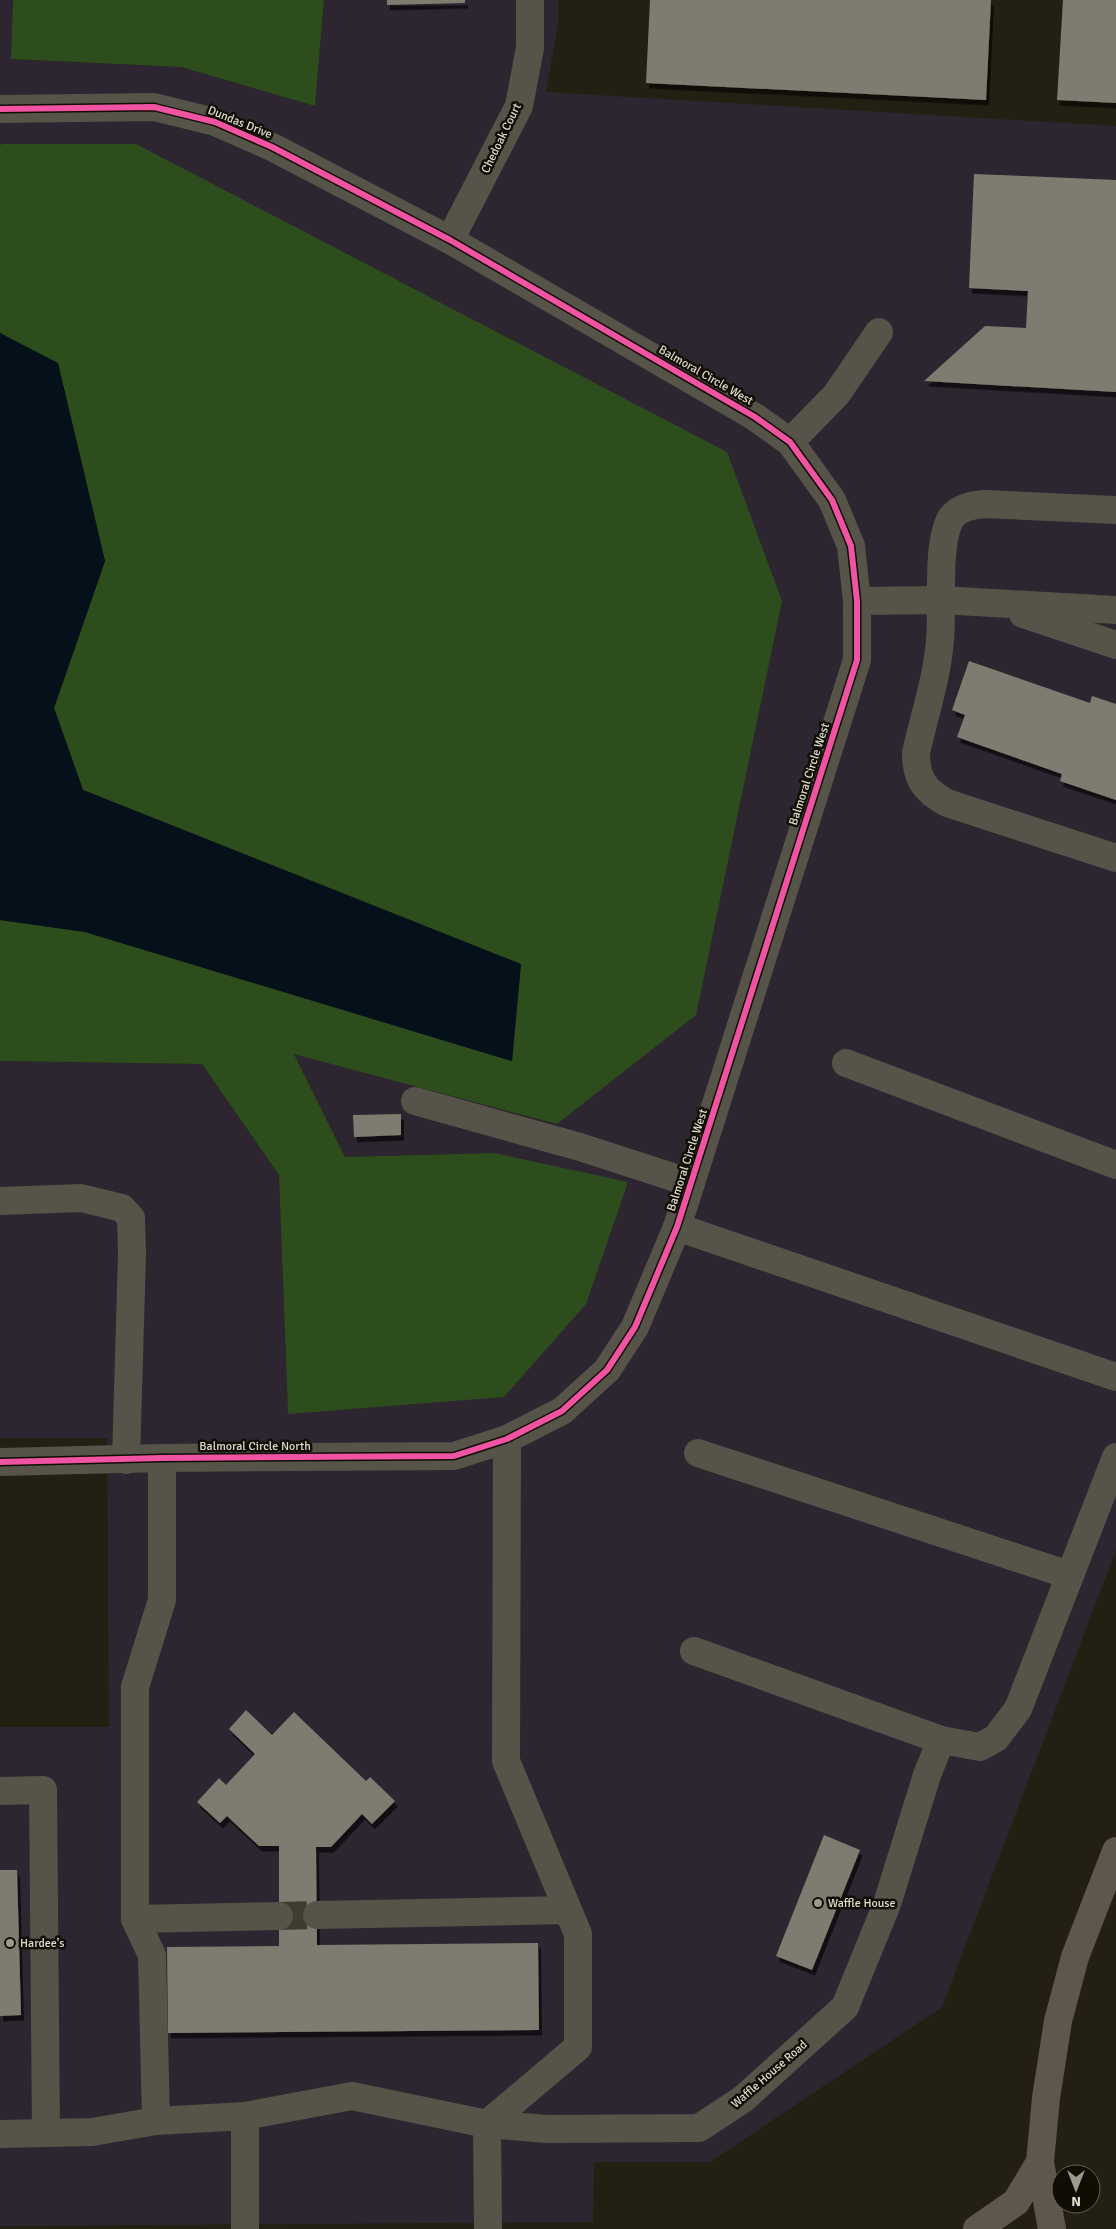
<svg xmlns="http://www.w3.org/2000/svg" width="1116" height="2229" font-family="Signika,sans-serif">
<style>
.commercial{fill:#2d2631}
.forest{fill:#2d4d1d}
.water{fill:#04111b}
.building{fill:#7e7b6f;filter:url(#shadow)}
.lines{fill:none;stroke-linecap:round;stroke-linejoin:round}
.minor-tunnel{stroke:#3f3c2f;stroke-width:28;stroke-dasharray:28 14;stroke-linecap:butt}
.minor{stroke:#565349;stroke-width:28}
.highway{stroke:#5f564e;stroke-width:28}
.cycleway-casing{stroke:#100d04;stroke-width:9}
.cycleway{stroke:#f153a3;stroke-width:6}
.poi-dot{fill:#9e9a8d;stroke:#100d04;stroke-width:2}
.labels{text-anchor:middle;stroke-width:5;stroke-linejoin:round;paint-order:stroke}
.street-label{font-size:12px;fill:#e0dbce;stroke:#100d04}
.poi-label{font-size:12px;fill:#e0dbce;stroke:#100d04;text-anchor:start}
</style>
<defs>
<filter id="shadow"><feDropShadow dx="3" dy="5.5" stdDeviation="0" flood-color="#0009"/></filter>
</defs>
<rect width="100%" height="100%" fill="#232013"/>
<path class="commercial" d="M0 0H13L11 59 181 67 315 106 324 0H558V24L546 92 1116 126V1550L942 2007 710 2162H594L593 2222 0 2226V1727H109L107 1438H0V1061L202 1064 279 1175 288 1414 494 1153 345 1157 294 1053 557 1124 2 144 0 145Z"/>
<g class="forest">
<path d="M13 0H324L315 106 181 67 11 59Z"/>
<path d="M2 144H136L727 452 782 601 696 1015 557 1124 294 1054 345 1157 494 1153 628 1182 586 1304 504 1397 288 1414 279 1175 202 1064 0 1061V920L85 932 512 1061 521 964 83 790 54 708 105 561 58 364 0 333V145Z"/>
</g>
<path class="water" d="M0 333 58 363 105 561 54 708 83 790 521 964 512 1061 85 932 0 920Z"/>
<g class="building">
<path d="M387 0H465V3L387 5Z"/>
<path d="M650 0H991L986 100 646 83Z"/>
<path d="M1063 0H1116V103L1057 100Z"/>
<path d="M974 174 1116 180V392L924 381 985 326 1026 328 1028 291 969 288Z"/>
<path d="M969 661 1090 703 1092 696 1116 704V800L1060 781 1062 774 957 737 965 715 952 710Z"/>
<path d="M401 1114V1135L354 1137 353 1115Z"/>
<path d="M246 1710 272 1735 294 1712 366 1781 370 1777 395 1801 372 1824 362 1814 331 1847H316L317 1945 538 1943 539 2030 168 2033 167 1947 279 1946V1846H259L227 1816 220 1823 197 1802 219 1778 226 1785 255 1754 229 1729Z"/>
<path d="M824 1835 860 1850 812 1970 776 1956Z"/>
<path d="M0 1870H17L21 2015 0 2016Z"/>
</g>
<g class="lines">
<path class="minor-tunnel" d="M279 1916 317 1915"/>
<g class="minor">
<path d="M0 109 154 107 215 122 272 147 450 240 755 417 790 442 832 500 851 546 857 601V660L677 1227 635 1327 607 1370 562 1411 507 1439 454 1456 162 1458 0 1462"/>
<path d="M450 240 519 106 530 48V0"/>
<path d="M790 442 836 395 879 332"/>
<path d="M1116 510 985 504C973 505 959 507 951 518 936 544 943 609 940 640 937 679 924 716 916 753 916 779 925 791 947 803L1116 858"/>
<path d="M857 601 941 600 1116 610"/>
<path d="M1023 614 1116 645"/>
<path d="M846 1063 1116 1165"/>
<path d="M415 1101 580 1147 691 1183"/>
<path d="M0 1201 81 1198 122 1208 131 1218 132 1254 126 1460"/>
<path d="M677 1227 1116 1377"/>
<path d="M698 1453 1069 1575"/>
<path d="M694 1651 941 1740"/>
<path d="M0 1791 43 1790 46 2133"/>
<path d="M317 1915 568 1910"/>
<path d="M135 1919 279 1916"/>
<path d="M245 2116 352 2096 487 2124 547 2129 699 2128 743 2099 845 2007 887 1904 927 1775 941 1740 980 1747 996 1738 1018 1709 1116 1457"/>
<path d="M156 2121 152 1955 135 1919V1687L162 1600V1458"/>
<path d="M487 2124 578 2047V1934L506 1761 507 1439"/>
<path d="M487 2124 488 2229"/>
<path d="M0 2134 92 2132 156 2121 245 2116V2229"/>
</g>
<g class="highway">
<path d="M977 2229 1016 2202 1040 2162"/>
<path d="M1052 2229 1040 2162 1046 2098 1058 2021 1075 1957 1116 1851"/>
</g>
<defs>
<path id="cycleway" d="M0 109 154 107 215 122 272 147 450 240 755 417 790 442 832 500 851 546 857 601V660L677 1227 635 1327 607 1370 562 1411 507 1439 454 1456 162 1458 0 1462"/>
</defs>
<use href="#cycleway" class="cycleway-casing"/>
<use href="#cycleway" class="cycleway"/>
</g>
<g class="poi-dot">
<circle cx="818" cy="1903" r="5"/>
<circle cx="10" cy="1943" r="5"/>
</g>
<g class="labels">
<g class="street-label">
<text transform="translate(240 122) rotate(22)" y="4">Dundas Drive</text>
<text transform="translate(501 138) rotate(-64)" y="4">Chedoak Court</text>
<text transform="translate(706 375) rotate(30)" y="4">Balmoral Circle West</text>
<text transform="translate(809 774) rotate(-72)" y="4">Balmoral Circle West</text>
<text transform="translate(687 1160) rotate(-72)" y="4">Balmoral Circle West</text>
<text x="255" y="1450">Balmoral Circle North</text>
<text transform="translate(769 2074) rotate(-41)" y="4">Waffle House Road</text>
</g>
<g class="poi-label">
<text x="828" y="1907">Waffle House</text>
<text x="20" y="1947">Hardee's</text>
</g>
</g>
<g transform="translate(1076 2189) rotate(180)"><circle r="24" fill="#100d04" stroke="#635f55"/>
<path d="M0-4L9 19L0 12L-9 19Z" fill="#9e9a8d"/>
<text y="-8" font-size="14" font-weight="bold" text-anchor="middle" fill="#e0dbce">N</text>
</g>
</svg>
